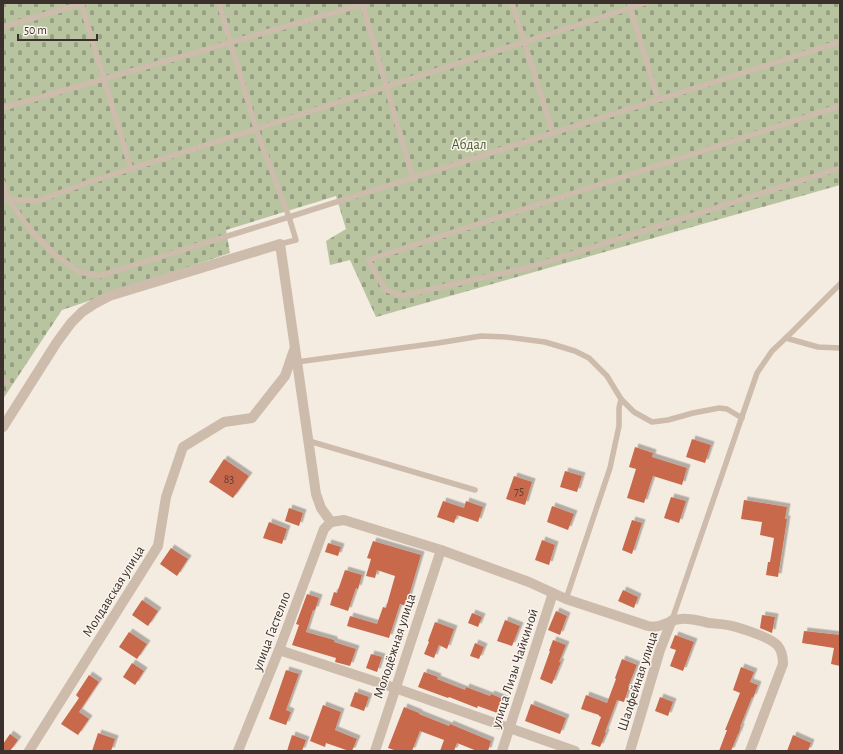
<svg xmlns="http://www.w3.org/2000/svg" width="843" height="754" font-family="'Alegreya Sans',sans-serif">
<style>
.cemetery{fill:url(#cemetery-stones)}
.building{fill:#c8694b;filter:url(#shadow)}
.lines{fill:none;stroke-linecap:round;stroke-linejoin:round}
.service{stroke:#cdbbac;stroke-width:5.5}
.minor{stroke:#cdbbac;stroke-width:10}
.labels{text-anchor:middle;stroke-width:3;stroke-linejoin:round;paint-order:stroke}
.number-label{font-size:12px;fill:#5e3e33}
.park-label{font-size:14px;fill:#4a5a2e;stroke:#fbf5ee}
.street-label{font-size:14px;fill:#3b302b;stroke:#fbf5ee}
</style>
<defs>
<pattern id="cemetery-stones" width="16" height="16" patternUnits="userSpaceOnUse"><rect width="16" height="16" fill="#b8c4a0"/><path d="M2 7V4a2 2 0 0 1 4 0v3zM10 15v-3a2 2 0 0 1 4 0v3z" fill="#97a083"/></pattern>
<filter id="shadow"><feDropShadow dx="3.5" dy="-3.5" stdDeviation="0" flood-color="#0004"/></filter>
</defs>
<rect width="100%" height="100%" fill="#f4ebe1"/>
<path class="cemetery" d="M3 3H840V185L376 317 350 260 330 265 326 241 346 229 336 196 226 230 230 253 62 310 3 399Z"/>
<g class="building">
<path d="M692 439 711 445 705 463 686 457Z"/>
<path d="M635 447 653 453 652 457 687 468 682 485 653 476 644 503 627 498 636 469 629 467Z"/>
<path d="M224 459 249 476 233 498 209 482Z"/>
<path d="M565 471 582 476 577 492 560 487Z"/>
<path d="M514 476 532 482 525 505 506 499Z"/>
<path d="M671 497 686 501 679 523 664 518Z"/>
<path d="M744 500 787 507 785 519H787L778 577 766 575 768 562H770L774 538 760 535 762 522 741 519Z"/>
<path d="M443 501 464 508 466 501 483 507 478 522 457 515 454 523 437 517Z"/>
<path d="M552 506 574 514 568 530 547 522Z"/>
<path d="M289 508 303 513 299 526 285 521Z"/>
<path d="M632 520 642 523 632 554 622 550Z"/>
<path d="M269 522 287 529 282 544 263 538Z"/>
<path d="M542 540 555 545 549 565 535 560Z"/>
<path d="M373 541 421 555 406 606 400 604 389 638 347 626 350 616 377 624 383 607 386 608 395 576 377 570 375 578 366 576 371 559 367 558Z"/>
<path d="M328 543 341 547 338 556 325 552Z"/>
<path d="M171 548 188 559 177 576 160 564Z"/>
<path d="M345 570 362 575 358 589 356 588 348 611 330 605 334 592 337 593Z"/>
<path d="M623 590 638 597 634 608 618 601Z"/>
<path d="M307 594 319 598 315 610H313L306 632 334 640V642L356 649 350 666 335 662 336 658 292 645 299 625 296 624Z"/>
<path d="M142 600 158 611 148 626 132 615Z"/>
<path d="M556 611 567 616 560 635 548 630Z"/>
<path d="M472 613 482 617 478 627 468 623Z"/>
<path d="M762 615 775 617 772 633 760 628Z"/>
<path d="M505 620 520 626 512 646 497 641Z"/>
<path d="M435 622 454 629 447 649 439 645 434 658 424 654 429 642 428 641Z"/>
<path d="M804 631 840 635V666L831 664 834 648 802 643Z"/>
<path d="M129 632 147 644 137 659 119 647Z"/>
<path d="M675 635 694 642 683 671 670 666 676 650 670 648Z"/>
<path d="M553 640 566 645 559 662H561L552 684 540 679 550 651H549Z"/>
<path d="M475 643 484 647 479 659 470 656Z"/>
<path d="M371 654 382 657 377 672 366 668Z"/>
<path d="M622 659 637 665 628 687H629L624 702 617 700 605 732 606 733 600 747 591 744 601 717 599 716V715L581 709 586 695 607 703 616 679 615 678Z"/>
<path d="M132 663 144 671 135 685 123 677Z"/>
<path d="M741 667 754 672 750 682 758 685 753 698 752 697 740 727H741L738 735V734L731 751H719L727 730H725L740 693 733 690Z"/>
<path d="M286 670 299 674 286 710 291 712 286 725 269 719Z"/>
<path d="M424 672 438 677 437 679 465 690 466 687 490 696 491 694 506 700 500 714 478 706 477 708 449 697 448 698 418 687Z"/>
<path d="M89 675 99 682 79 712 89 719 78 735 61 724 79 698 76 695Z"/>
<path d="M355 692 369 697 364 711 350 706Z"/>
<path d="M660 697 673 702 668 716 655 711Z"/>
<path d="M531 704 566 718 560 734 525 721Z"/>
<path d="M323 705 341 712 335 730 357 739 352 751H349L326 743 325 747 310 741Z"/>
<path d="M404 707 419 713V714L449 726 450 724 491 741 488 751H477L457 743 454 751H440L444 740 420 731 412 751H397L388 748Z"/>
<path d="M98 733 115 739 111 751H92Z"/>
<path d="M10 734 18 740 10 751H3V744Z"/>
<path d="M292 735 306 740 302 751H287Z"/>
<path d="M793 735 811 743 808 751H787Z"/>
</g>
<g class="lines">
<g class="service">
<path d="M81 3 131 169"/>
<path d="M219 3 256 129 289 217 296 240 280 244"/>
<path d="M362 3 413 178"/>
<path d="M512 3 553 133"/>
<path d="M629 3 658 100"/>
<path d="M3 27 84 3"/>
<path d="M840 106 368 260 385 289 401 296 531 267 840 168"/>
<path d="M3 108 367 3"/>
<path d="M3 183 8 199 28 227 55 255 80 272 99 276 289 217 840 42"/>
<path d="M3 199 38 201 86 183 256 129 645 3"/>
<path d="M786 338 818 347 840 348"/>
<path d="M297 362 438 343 481 336 506 337 545 342 575 351 589 358 607 376 621 399 619 408V426L610 468 566 599"/>
<path d="M3 380 8 383"/>
<path d="M621 399 634 412 652 422 668 420 693 413 719 408 727 409 742 418"/>
<path d="M309 441 475 490"/>
<path d="M672 620 757 373 772 351 791 333 840 284"/>
</g>
<g class="minor">
<path d="M3 427 57 342 71 323 82 312 94 304 109 296 280 244 316 494 321 508 331 522"/>
<path d="M331 522 344 520 441 550 529 582 566 599 648 626C661 629 668 620 681 619 690 618 700 621 709 623 718 624 727 624 736 627 746 630 772 638 778 646 782 651 783 657 783 664L750 751"/>
<path d="M279 650 395 688 575 751"/>
<path d="M29 751 158 546 166 497 183 447 224 422 252 418 285 376 294 350"/>
<path d="M238 751 279 650 324 529 331 522"/>
<path d="M375 751 441 550"/>
<path d="M502 751 553 593"/>
<path d="M630 751 660 650 672 620"/>
</g>
</g>
<g class="labels">
<g class="number-label">
<text x="229" y="483">83</text>
<text x="519" y="495">75</text>
</g>
<g class="park-label">
<text x="469" y="149">Абдал</text>
</g>
<g class="street-label">
<text transform="translate(113 591) rotate(-58)" y="5">Молдавская улица</text>
<text transform="translate(271 631) rotate(-69)" y="5">улица Гастелло</text>
<text transform="translate(394 646) rotate(-72)" y="5">Молодёжная улица</text>
<text transform="translate(514 668) rotate(-72)" y="5">улица Лизы Чайкиной</text>
<text transform="translate(637 681) rotate(-72)" y="5">Шалфейная улица</text>
</g>
</g>
<rect width="843" height="754" fill="none" stroke="#3b302b" stroke-width="8"/>
<path d="M18 34v6h79v-6" fill="none" stroke="#3b302b" stroke-width="2"/>
<text x="24" y="34" font-size="12" fill="#3b302b" stroke="#fbf5ee" stroke-width="3" paint-order="stroke">50 m</text>
</svg>
